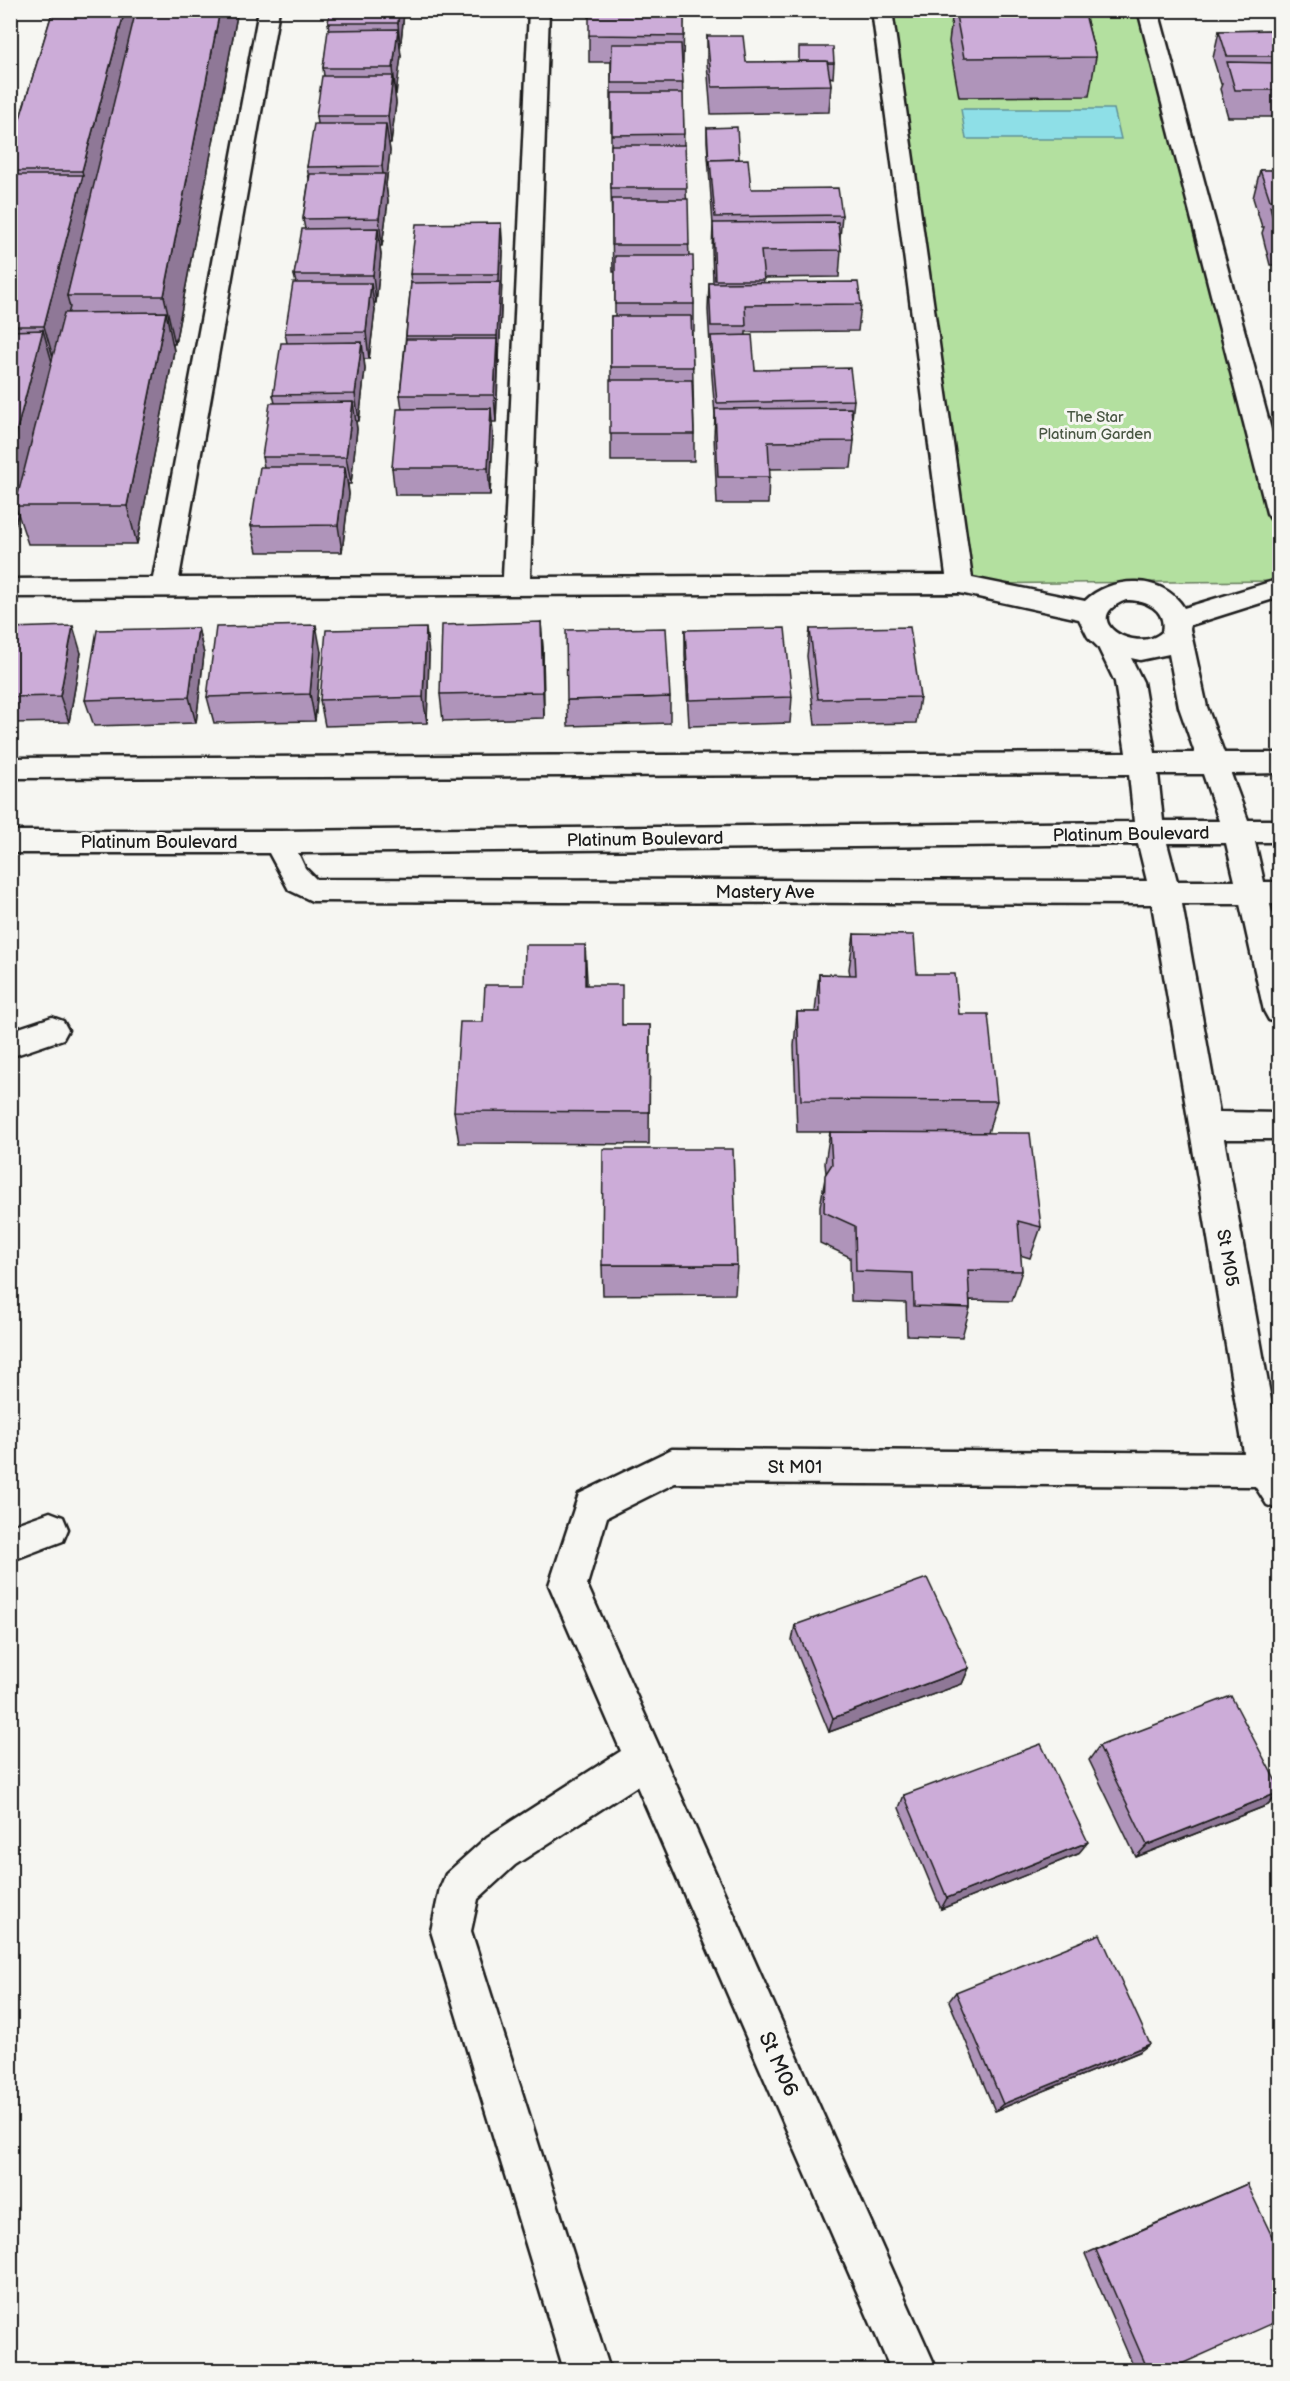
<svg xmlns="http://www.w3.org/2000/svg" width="1290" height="2381" font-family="'Balsamiq Sans',sans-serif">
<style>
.green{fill:#b3e09f;stroke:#687e5e;stroke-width:1.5}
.water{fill:#8edfe7;stroke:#609196;stroke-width:1.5}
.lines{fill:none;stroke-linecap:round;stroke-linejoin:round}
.minor-casing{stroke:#1c1c1c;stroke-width:5}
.minor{fill:#f6f6f2;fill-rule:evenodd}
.wall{fill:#af94ba;stroke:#1c1c1c;stroke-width:1.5}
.shaded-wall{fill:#8f7897;stroke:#1c1c1c;stroke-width:1.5}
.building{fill:#ccacd8;stroke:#1c1c1c;stroke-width:1.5}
.labels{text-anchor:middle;stroke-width:6;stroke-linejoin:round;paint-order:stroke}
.far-park-label{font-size:15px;fill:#495743;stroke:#f6f6f2}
.street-label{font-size:18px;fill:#1c1c1c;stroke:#f6f6f2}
.near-street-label{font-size:21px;fill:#1c1c1c;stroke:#f6f6f2}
</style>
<rect width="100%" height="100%" fill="#f6f6f2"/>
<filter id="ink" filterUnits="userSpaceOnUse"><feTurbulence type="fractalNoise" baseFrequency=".0167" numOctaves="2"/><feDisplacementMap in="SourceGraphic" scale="12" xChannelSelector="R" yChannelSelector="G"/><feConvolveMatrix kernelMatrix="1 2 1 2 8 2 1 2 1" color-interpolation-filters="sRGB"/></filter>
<g filter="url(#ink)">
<path class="green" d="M882 11H1148L1279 523V581L960 584Z"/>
<path class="water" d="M961 109H1114L1121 139H966Z"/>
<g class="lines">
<defs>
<g id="minor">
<path d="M259 10H279L179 578 503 577 529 10H549L530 577 946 575 872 10H892L972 578 1085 601C1110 576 1163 573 1184 608L1280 579V597L1191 625 1190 629 1207 707 1224 753H1280V773L1231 774 1248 820H1280V842H1255L1264 882H1280V904H1270L1280 944V1023L1269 1020 1264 1011 1240 904H1182L1219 1112 1280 1113V1139H1224L1280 1450V1510L1267 1505 1255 1486 675 1483 607 1517 587 1585 937 2370H891L637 1786 515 1865 478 1899 471 1931 610 2370H564L431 1931 440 1888 446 1874 487 1837 621 1751 549 1585 579 1494 672 1449 1244 1453 1152 904 312 901 289 890 269 853H10V831H279L1134 822 1129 774 10 778V758L1126 753 1115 682 1098 647 1088 637 1079 619 960 593 10 597V579L153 578ZM1126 600C1146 600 1167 609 1162 632 1136 656 1076 619 1126 600ZM1169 654 1179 707 1195 753H1155L1143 682 1131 658 1140 660ZM1158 774H1203L1219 821H1163ZM1167 843H1226L1235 881H1177ZM1138 844 1147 881 316 879 305 868 298 853Z"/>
<path d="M1138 10H1158L1280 463V521L1271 519 1267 513Z"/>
<path d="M52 1017 63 1021 68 1030 63 1039 10 1057V1031Z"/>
<path d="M50 1512 63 1517 68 1529 63 1541 10 1561V1526Z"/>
</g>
</defs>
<use href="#minor" class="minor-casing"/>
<use href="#minor" class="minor"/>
</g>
<g class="wall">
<path d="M53 10H238L175 344H173L174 351 137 544H28L18 514 10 544V151Z"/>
<path d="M953 10H1084L1096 57 1089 96 959 97 949 42Z"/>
<path d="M404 13 400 50 401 56 395 95 396 103 391 143H389L390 151 386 185 388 201 382 246H380L381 255 376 303H374L375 310 369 359H364L365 369 359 421H356L357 429 351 484H348L349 494 342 552H257L251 526 264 467 262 457 275 403 273 395 287 343 285 333 296 283 294 275 305 229 303 219 309 179 307 167 317 124 316 116 324 76 323 68 329 30 328 23Z"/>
<path d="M684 13 683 63H682L684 145 689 256 694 304V331H692L694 434V461H611V316H615V272H613L611 188V62H589V35Z"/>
<path d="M1280 30V117H1228L1220 89 1222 84H1221L1213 58 1219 31Z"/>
<path d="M707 36 746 62 834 63 833 78 830 77 831 85 829 112 711 114 707 63Z"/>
<path d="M707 128 739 159 751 189 842 215 840 238 841 250 839 277 763 278V282L861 304 858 331 746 332V335L755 370 854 400 852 419 854 441 851 468 769 469 768 504H717L714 436 715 415 711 363 708 310 709 283H713L712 250 713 225 707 142Z"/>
<path d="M1260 170H1280V265H1270L1262 233 1264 227H1262L1253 198Z"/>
<path d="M503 251 501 299V309L496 422H492L493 435 490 495H395L392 468 402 409 400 395 411 283 410 274Z"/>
<path d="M541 622 543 649 544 718 443 721 440 694Z"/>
<path d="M10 628 81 653 69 722 10 723Z"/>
<path d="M198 628 204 654 196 723 94 726 85 700Z"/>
<path d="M810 629 920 697 916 723 815 725 807 656Z"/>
<path d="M685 630 792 697 790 723 689 726 685 656Z"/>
<path d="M321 652 315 721 214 723 207 697Z"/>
<path d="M429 654 427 723 325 726 320 700Z"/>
<path d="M670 697V723L568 726 567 700Z"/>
<path d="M854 934 917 974 959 1014 997 1101 988 1133 1041 1227 1030 1258 1020 1255 1022 1271 1012 1301 970 1300V1308L962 1337 907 1335 906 1303 851 1301 850 1257 820 1243V1206L826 1173 825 1163 830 1132H797L794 1046 797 1012H815L819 974 850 975 849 969Z"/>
<path d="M587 985 623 1025H650L649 1144 459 1143 454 1111Z"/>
<path d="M602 1265H737L735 1294 603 1295Z"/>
<path d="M795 1625 969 1668 962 1684 829 1732 792 1641Z"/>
<path d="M1099 1746 1280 1789V1793L1268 1805 1136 1857 1089 1760Z"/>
<path d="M904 1795 1078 1854 941 1909 899 1808Z"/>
<path d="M956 1992 1139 2052 995 2111 949 2001Z"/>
<path d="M1247 2184 1168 2370H1135L1085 2254 1233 2190Z"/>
</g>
<g class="shaded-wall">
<path d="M125 10H143L67 296 70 307 55 364 44 326 83 175 82 171Z"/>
<path d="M220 10H238L175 344 164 296Z"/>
<path d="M399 10H404V13L400 50 398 23Z"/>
<path d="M398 29 401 56 396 95 393 68Z"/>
<path d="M393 76 396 103 391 143 388 116Z"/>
<path d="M386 124 390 151 386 185 388 201 382 246 379 218 384 182 382 166Z"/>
<path d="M501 223 503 251 499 363 497 336Z"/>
<path d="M378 228 381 255 376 303 373 275Z"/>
<path d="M371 283 375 310 369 359 366 332Z"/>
<path d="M166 312 174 351 137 544 127 506Z"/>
<path d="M43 330 54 369 15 506 18 514 10 544V456Z"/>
<path d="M497 339 498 366 496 422 494 395Z"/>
<path d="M362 342 365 369 359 421 355 394Z"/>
<path d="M353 402 357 429 351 484 346 457Z"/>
<path d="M491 408 493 435 490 495 488 468Z"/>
<path d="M345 467 349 494 342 552 338 525Z"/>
<path d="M541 622 543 649 544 718 543 692Z"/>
<path d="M316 625 321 652 315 721 310 694Z"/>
<path d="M73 626 81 653 69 722 60 696Z"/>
<path d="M198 628 204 654 196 723 189 697Z"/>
<path d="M426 628 429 654 427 723 423 697Z"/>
<path d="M585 945 587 980 586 1018 585 985Z"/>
<path d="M969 1668 962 1684 829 1732 833 1718Z"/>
<path d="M1280 1792 1268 1805 1136 1857 1147 1845Z"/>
<path d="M1088 1842 1078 1854 941 1909 947 1898Z"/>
<path d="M1150 2044 1139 2052 995 2111 1003 2104Z"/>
</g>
<g class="building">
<path d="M53 10H125L82 171H10V151Z"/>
<path d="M136 10H220L164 296H67Z"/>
<path d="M330 10H399L398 23H328Z"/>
<path d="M955 10H1084L1096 57 964 58Z"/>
<path d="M589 12 684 13V36L589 35Z"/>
<path d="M398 29 393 68H323L328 30Z"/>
<path d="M1280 30V56H1227L1219 31Z"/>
<path d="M707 36H743L746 62 827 61 831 85 712 87Z"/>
<path d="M612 44H681L683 83H611Z"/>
<path d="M799 47H833L834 63H828L827 61H799Z"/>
<path d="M1227 62 1280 63V90H1235Z"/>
<path d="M322 76H393L388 116H316Z"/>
<path d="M612 93H683L684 134 612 135Z"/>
<path d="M314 124H386L382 166 307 167Z"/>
<path d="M737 127 739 159 710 160 709 165 707 128Z"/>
<path d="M611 145H685L687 188H611Z"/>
<path d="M748 159 751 189 838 188 842 215 715 217 710 160Z"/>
<path d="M1260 170H1280V200H1270Z"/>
<path d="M310 174H385L379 218 303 219Z"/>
<path d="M10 175H83L44 326H10Z"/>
<path d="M612 199H688L689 245H612Z"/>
<path d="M1270 206H1280V238H1278Z"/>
<path d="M838 222 841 250 761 251 764 280H715L713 223Z"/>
<path d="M501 223 499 274H410L416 224Z"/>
<path d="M378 228 373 275H294L302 229Z"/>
<path d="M615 256H693L694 304H615Z"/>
<path d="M500 282 497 336H406L411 283Z"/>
<path d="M858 282 861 304 745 305 746 326H711L709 283Z"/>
<path d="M293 283H371L366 332 285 333Z"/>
<path d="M166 312 127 506H15L64 313Z"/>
<path d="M611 316H691L693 367H611Z"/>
<path d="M43 330 10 456V331Z"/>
<path d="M752 335 755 370 850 368 854 400 717 403 711 336Z"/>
<path d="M406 339H497L494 395H400Z"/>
<path d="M362 342 355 394 273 395 281 343Z"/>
<path d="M610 380H692L694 434H610Z"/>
<path d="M353 402 346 457H262L270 403Z"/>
<path d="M491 408 488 468H392L397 409Z"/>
<path d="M851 408 854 441 768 442 770 477H718L715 409Z"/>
<path d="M260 467H345L338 525 251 526Z"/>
<path d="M541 622 543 692 440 694 442 625Z"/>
<path d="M316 625 310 694 207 697 216 627Z"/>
<path d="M73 626 60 696 10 697V628Z"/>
<path d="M910 627 920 697 818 699 810 629Z"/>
<path d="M198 628 189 697 85 700 97 630Z"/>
<path d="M426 628 423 697 320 700 326 630Z"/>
<path d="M666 628 670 697 567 700 566 630Z"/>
<path d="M785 628 792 697 689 700 685 630Z"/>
<path d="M854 934 914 935 917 974H955L959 1014H988L997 1101 801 1100 797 1012H820L819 974 856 975Z"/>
<path d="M525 945H585V985H622V1025H650L649 1112 454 1111 460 1022H483L485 985H524Z"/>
<path d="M830 1132 1030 1133 1041 1227 1018 1221 1022 1271 968 1270 970 1308 914 1306 913 1273 856 1271 855 1226 824 1212 825 1175 832 1164Z"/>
<path d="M603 1149H733L737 1265H602Z"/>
<path d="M927 1578 969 1668 833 1718 795 1625Z"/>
<path d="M1231 1696 1280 1789V1792L1147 1845 1099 1746Z"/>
<path d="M1041 1744 1088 1842 947 1898 904 1795Z"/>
<path d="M1100 1934 1150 2044 1003 2104 956 1992Z"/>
<path d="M1247 2184 1280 2253V2320L1168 2370H1148L1096 2250Z"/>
</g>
</g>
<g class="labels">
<g class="far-park-label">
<text x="1095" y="422">The Star<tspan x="1095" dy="17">Platinum Garden</tspan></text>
</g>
<g class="street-label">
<text transform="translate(1131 834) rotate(-1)" y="6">Platinum Boulevard</text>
<text transform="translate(645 839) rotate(-1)" y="6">Platinum Boulevard</text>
<text x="159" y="848">Platinum Boulevard</text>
<text x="765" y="898">Mastery Ave</text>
<text transform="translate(1228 1258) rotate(80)" y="6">St M05</text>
<text x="795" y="1473">St M01</text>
</g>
<g class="near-street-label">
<text transform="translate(779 2064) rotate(66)" y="7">St M06</text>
</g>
</g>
<rect width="1290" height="2381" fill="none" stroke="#f6f6f2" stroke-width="36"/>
<rect x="18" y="18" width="1254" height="2345" fill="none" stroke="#1c1c1c" stroke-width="2" filter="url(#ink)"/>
</svg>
